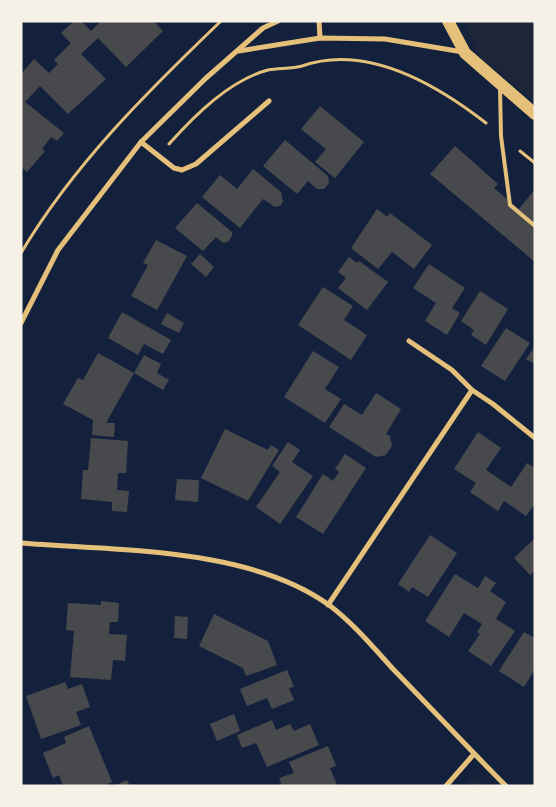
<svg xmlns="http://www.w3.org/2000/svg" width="556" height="807" font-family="'Source Sans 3',sans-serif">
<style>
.green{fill:#1d2539}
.building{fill:#48494c}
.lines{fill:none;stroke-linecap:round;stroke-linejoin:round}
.path{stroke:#e5c07b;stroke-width:3}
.service{stroke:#e5c07b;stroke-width:4}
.minor{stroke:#e5c07b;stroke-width:5}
.primary{stroke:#e5c07b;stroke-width:12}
</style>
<rect width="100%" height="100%" fill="#14213d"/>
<g class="green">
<path d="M463 21H535V102L479 56Z"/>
<path d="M474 775 485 786H465Z"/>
</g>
<g class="building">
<path d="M74 21H81L91 31 101 21H154L163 31 126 67 98 38 81 54 106 79 68 114 40 86 25 102 64 133 57 141 51 137 42 149 45 151 27 172 21 167V74L34 59 49 73 58 64 54 60 71 43 61 33Z"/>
<path d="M320 106 364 142 335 178 315 162 326 149 301 129Z"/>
<path d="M285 140 328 176 329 183 324 189H317L308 181 297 194 263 166Z"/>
<path d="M455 146 498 184 494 188 519 209 535 189V262L430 174Z"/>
<path d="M253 169 281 192 283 202 280 206 275 207 263 199 240 228 202 197 220 175 237 189Z"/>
<path d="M197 203 232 232V236L228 242 223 243 216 237 203 251 175 228Z"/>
<path d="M377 209 387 217 390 213 432 245 414 269 392 252 378 269 351 248Z"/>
<path d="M156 240 187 256 157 310 131 296 148 265 143 263Z"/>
<path d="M200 254 214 267 206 277 191 264Z"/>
<path d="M349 257 357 263 359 261 388 282 367 310 338 288 346 278 338 272Z"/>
<path d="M429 264 465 288 452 308 460 313 447 335 425 321 436 303 413 288Z"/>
<path d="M323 287 353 306 344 320 367 335 351 360 298 325Z"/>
<path d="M480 291 508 309 486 345 471 335 474 330 461 321Z"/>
<path d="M122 312 171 340 163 354 144 344 138 355 108 338Z"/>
<path d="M167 313 184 323 179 333 161 324Z"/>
<path d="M506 328 530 343 505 381 481 366Z"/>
<path d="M535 346V364L526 359Z"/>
<path d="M313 351 339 367 325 389 341 399 325 423 284 397Z"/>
<path d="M98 353 134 373 106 423H115L114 437 92 435 93 420 63 404 78 378 83 380Z"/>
<path d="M144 355 161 364 157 373 169 380 163 390 134 373Z"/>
<path d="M376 393 401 409 386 434 390 436 392 446 386 455 376 457 329 427 344 404 362 415Z"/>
<path d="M225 429 268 450 271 445 279 450 248 501 201 478Z"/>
<path d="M478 432 501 448 486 470 511 487 527 463 535 468V504L526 516 504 501 498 511 470 492 476 483 454 469Z"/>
<path d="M91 438 128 441 126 473H118L117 490 129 491 127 512 112 511V502L81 499 83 470H88Z"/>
<path d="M288 442 300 450 292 462 313 476 280 524 256 507 280 472 272 466Z"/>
<path d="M345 454 366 468 323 534 296 517 323 474 333 481 339 472 335 469Z"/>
<path d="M177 479 199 480 198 502 175 500Z"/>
<path d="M430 535 457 553 428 597 412 587 409 592 398 584Z"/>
<path d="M534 539 535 571 530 575 514 558Z"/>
<path d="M455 574 478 588 485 576 496 583 490 591 506 602 496 619 515 631 491 666 468 651 480 634 477 632 482 624 464 613 449 637 425 621Z"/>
<path d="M101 601 119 603 118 622H110L109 634 127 635 125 661 113 660 111 680 70 677 74 631 66 630 68 603 101 605Z"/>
<path d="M214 614 268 641 277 665 246 676 243 668 199 646Z"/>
<path d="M175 616 188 617 187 639 174 638Z"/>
<path d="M524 632 535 638V669L524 687 499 671Z"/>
<path d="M287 670 294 687 289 688 294 700 272 709 267 698 247 706 240 689Z"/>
<path d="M65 682 68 689 82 684 90 707 76 712 81 725 41 739 26 696Z"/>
<path d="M234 714 240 731 217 741 210 724Z"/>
<path d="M272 720 276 730 290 724 294 731 310 724 319 745 267 767 256 743 242 748 237 735Z"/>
<path d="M89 726 112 782 103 786H63L59 775 53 778 43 753 66 743 64 737Z"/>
<path d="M328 746 336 766 330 768 337 785 282 786 279 778 294 773 289 762Z"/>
<path d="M127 780 130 786H114Z"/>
</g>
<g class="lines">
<g class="path">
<path d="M169 144C195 115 230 80 268 70 279 68 292 69 302 66 367 43 436 84 486 123"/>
<path d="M520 151 535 163"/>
<path d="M21 253C74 164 147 92 221 21"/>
</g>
<path class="service" d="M500 88 501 136 510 205 535 226"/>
<g class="minor">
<path d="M319 21 320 38"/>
<path d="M239 51 320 38 385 39 463 52"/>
<path d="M141 142 174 168 182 170 196 164 269 101"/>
<path d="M21 323 58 250 141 142 205 79 263 28 278 21"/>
<path d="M472 390 493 404 535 438"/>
<path d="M21 543C117 551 249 547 329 605 353 623 373 647 393 669 431 708 468 748 506 786"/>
<path d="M328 605 472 390 452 370 409 341"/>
<path d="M446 786 474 754"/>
</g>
<path class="primary" d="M448 21 465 53 535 114"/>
</g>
<rect width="556" height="807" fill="none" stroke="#f6f1e7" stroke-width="45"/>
</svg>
